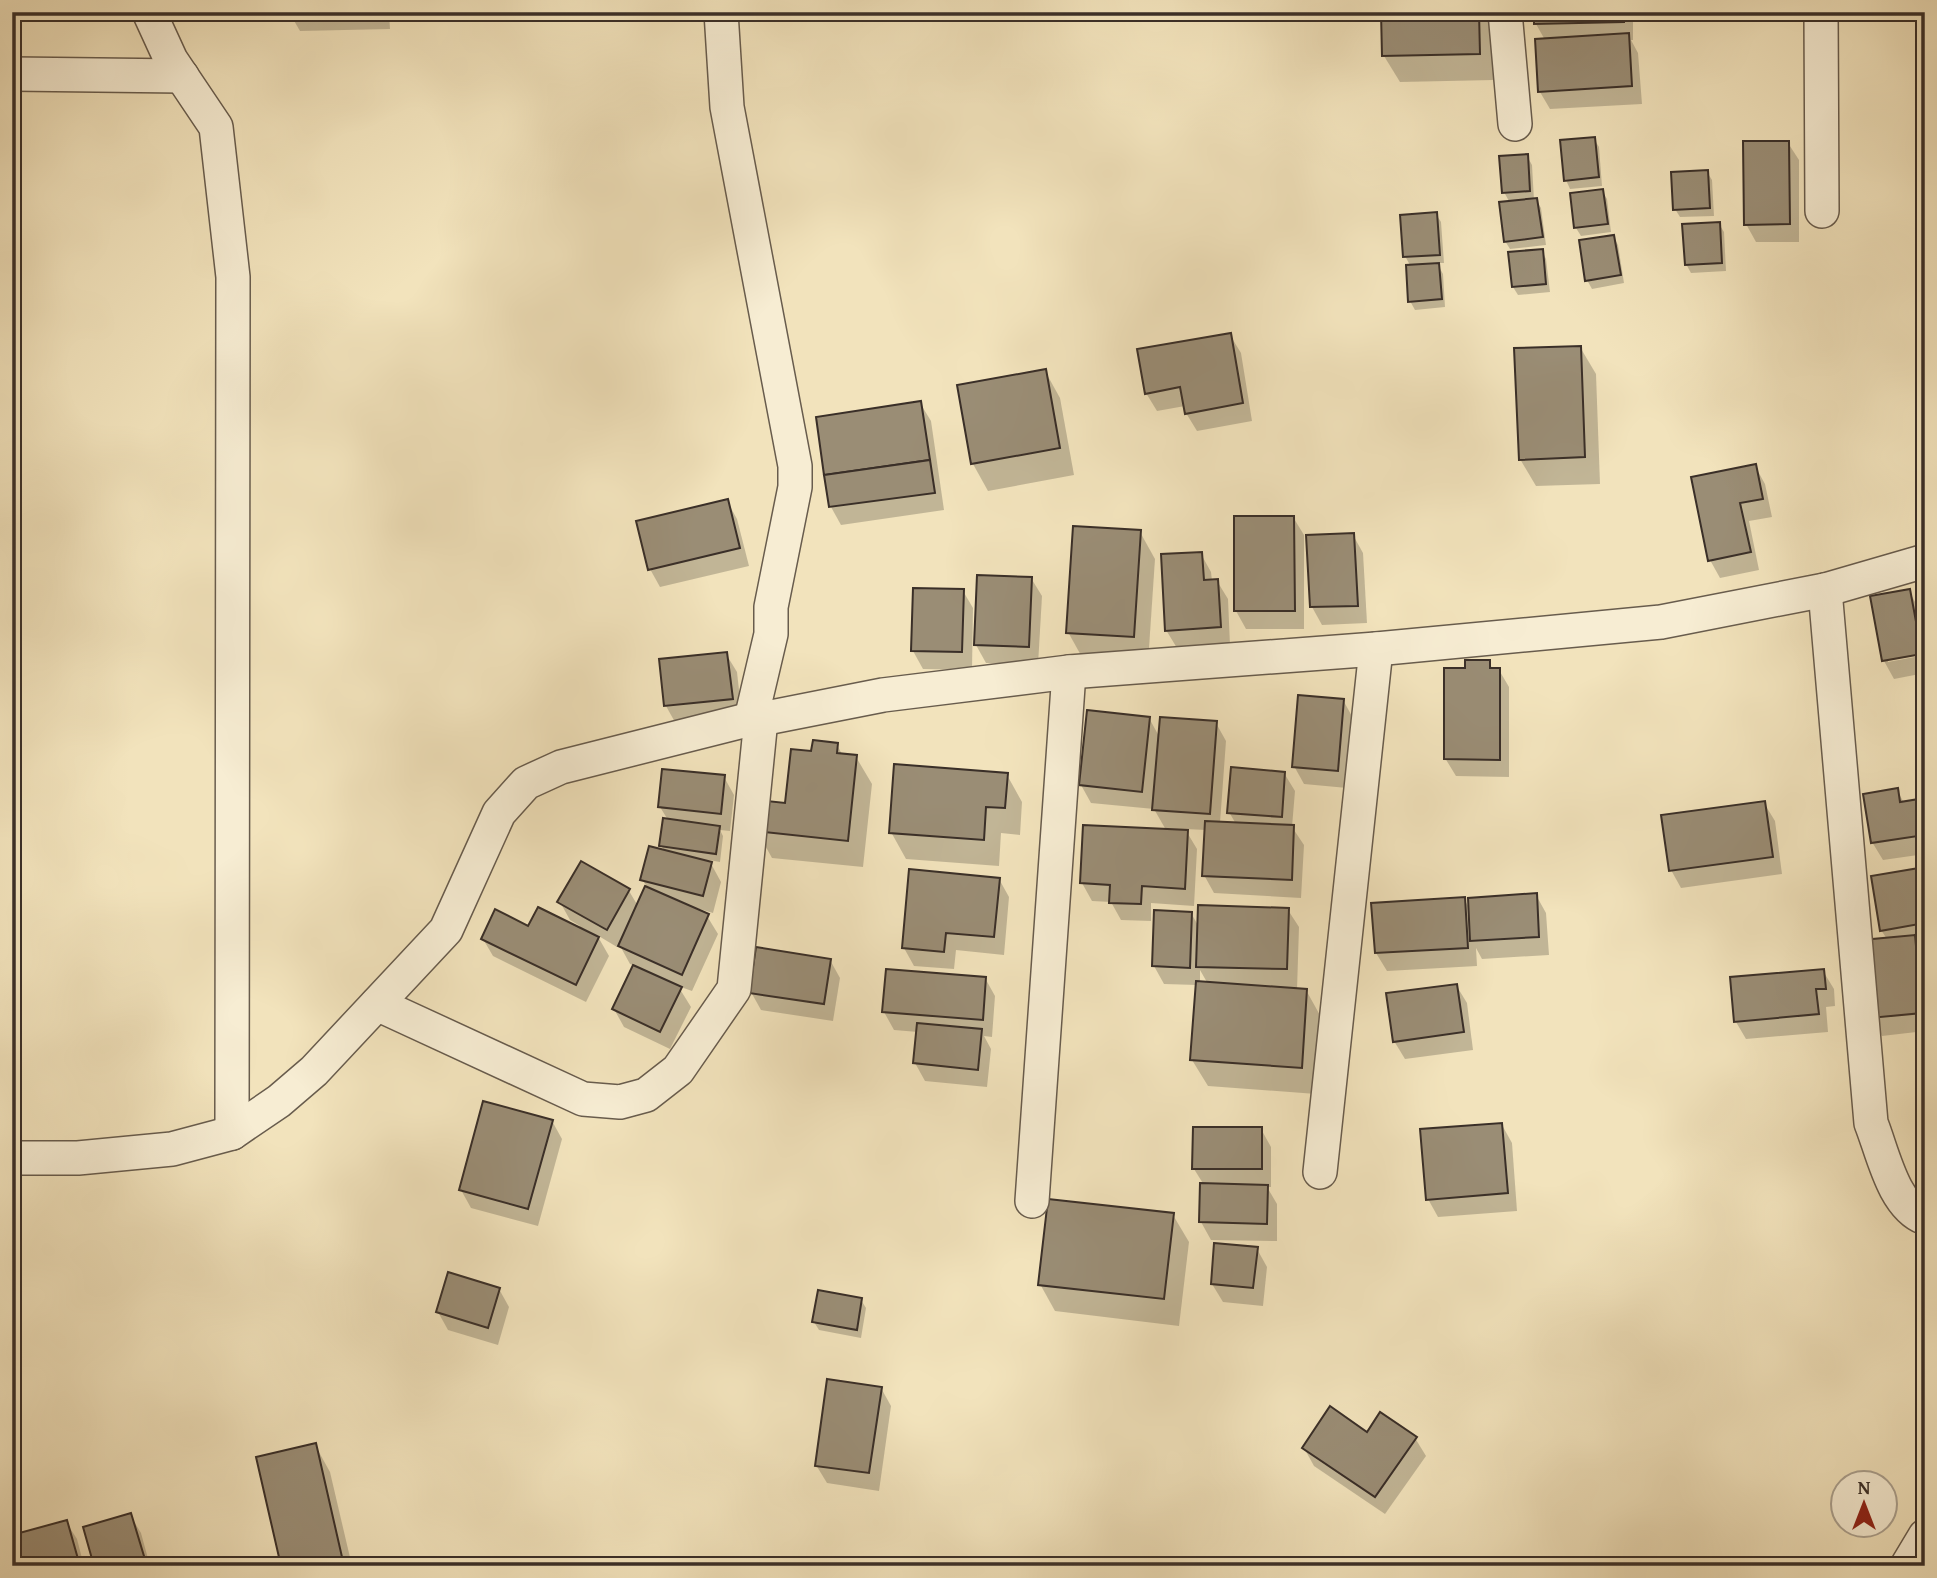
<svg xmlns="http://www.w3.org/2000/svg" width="1937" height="1578" font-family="'Gentium Book Plus',serif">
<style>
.shadow{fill:#0003;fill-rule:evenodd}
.building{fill:#9a8d75;stroke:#3a2f28;stroke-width:2}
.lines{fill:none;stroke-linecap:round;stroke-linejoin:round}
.street-casing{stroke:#685c4d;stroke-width:36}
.street{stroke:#f7edd3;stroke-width:33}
</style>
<rect width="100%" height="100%" fill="#f2e3bc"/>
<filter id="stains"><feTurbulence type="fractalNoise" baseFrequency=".00286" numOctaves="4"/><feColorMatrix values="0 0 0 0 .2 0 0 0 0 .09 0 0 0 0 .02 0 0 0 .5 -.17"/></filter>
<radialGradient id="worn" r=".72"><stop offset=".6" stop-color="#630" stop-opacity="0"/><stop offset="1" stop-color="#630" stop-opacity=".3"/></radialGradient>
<g class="shadow">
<path d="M289 12H389L390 29 300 31Z"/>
<path d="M1383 12H1493L1494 80 1400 82 1384 56Z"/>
<path d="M1536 12H1633V40H1631L1638 53 1642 104 1550 109 1540 92 1545 40 1536 24Z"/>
<path d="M1594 139 1599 147 1602 186 1570 189 1566 180Z"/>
<path d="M1788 143 1799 160V242H1756L1746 224Z"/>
<path d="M1527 156 1532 165 1534 200H1536L1541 208 1546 245 1510 249 1505 241 1510 203 1504 192Z"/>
<path d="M1707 172 1712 180 1714 216 1680 217 1675 209Z"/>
<path d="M1602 191 1607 199 1611 232 1581 236 1576 228Z"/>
<path d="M1436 214 1441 222 1444 263H1437L1443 274 1445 307 1415 310 1410 301 1411 267 1405 256Z"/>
<path d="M1719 224 1724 232 1726 271 1691 273 1686 264Z"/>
<path d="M1613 236 1618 245 1624 283 1592 289 1587 280Z"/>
<path d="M1542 251 1546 259 1550 292 1518 295 1513 287Z"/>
<path d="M1230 335 1241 353 1252 421 1197 431 1186 413 1185 406 1157 411 1146 393Z"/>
<path d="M1580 347 1596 374 1600 484 1536 486 1520 459Z"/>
<path d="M1045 371 1060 398 1074 475 988 491 973 464 959 387Z"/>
<path d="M920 403 931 421 944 510 841 525 831 507 818 418Z"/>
<path d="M1755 466 1765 484 1772 517 1749 521 1759 570 1720 578 1710 560Z"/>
<path d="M727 501 737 519 749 566 660 587 650 569Z"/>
<path d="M1293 517 1304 535V629H1246L1236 611Z"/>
<path d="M1140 532 1155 559 1148 663 1083 659 1068 632Z"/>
<path d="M1353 535 1363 553 1367 623 1322 625 1312 607Z"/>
<path d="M1201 554 1211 572 1212 581H1217L1228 599 1230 645 1177 648 1166 630Z"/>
<path d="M1031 578 1042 596 1038 665 986 663 976 645Z"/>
<path d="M963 591 973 608 972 670 923 669 913 651Z"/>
<path d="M1909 591 1919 609 1925 651 1888 659V662L1925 655V673L1894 679 1884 661 1872 597Z"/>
<path d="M726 654 737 672 742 717 676 724 666 706Z"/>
<path d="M1489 662 1493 670H1499L1509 687V777L1456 776 1445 758 1467 670Z"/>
<path d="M1343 700 1353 718 1347 788 1304 784 1294 766Z"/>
<path d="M1149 718 1160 738 1216 723 1226 741 1220 823 1236 824 1229 812 1284 773 1295 791 1292 827 1304 845 1301 898 1214 893 1204 875 1206 830 1185 829 1197 849 1194 906 1151 903V921L1121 920 1111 902 1092 901 1082 883 1166 830 1154 809 1091 803 1081 785Z"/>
<path d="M837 745 843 756 856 757 872 784 863 867 772 858 757 831 786 805Z"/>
<path d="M1007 775 1022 802 1020 835 1001 833 999 866 906 859 891 832Z"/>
<path d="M724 777 734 795 730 831 720 830 723 836 720 862 709 860 721 882 713 913 696 908 707 916 718 934 692 991 678 986 691 1007 670 1049 624 1027 614 1009 635 966 630 964 619 944 617 947 597 935 609 956 586 1002 493 956 483 939 529 928 579 929 580 926 570 920 560 902 582 863 629 891 638 906 647 887 642 879 665 852 661 845 668 820 660 807Z"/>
<path d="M1897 790 1904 803 1925 800V854L1883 860 1872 842Z"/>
<path d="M1764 803 1775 821 1782 874 1681 888 1671 870Z"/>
<path d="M1925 869V1031L1882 1036 1872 1018 1887 939 1881 930Z"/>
<path d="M999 879 1009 897 1004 955 956 950 954 969 914 966 904 948Z"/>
<path d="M1536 895 1546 913 1549 955 1482 959 1476 948 1477 966 1387 971 1376 953 1464 899 1470 909Z"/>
<path d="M1288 910 1299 927 1297 990H1306L1321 1017 1316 1094 1208 1086 1192 1060 1197 985 1164 984 1154 966 1191 913 1199 927ZM1200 970 1208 984 1200 983Z"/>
<path d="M830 960 840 978 833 1021 761 1010 751 992Z"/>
<path d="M1823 971 1834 989 1835 1006 1826 1007 1828 1032 1746 1039 1736 1022Z"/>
<path d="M985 978 995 996 992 1037 984 1036 991 1049 987 1087 925 1081 915 1063 918 1032 894 1030 884 1012Z"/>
<path d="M1456 985 1467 1003 1473 1050 1405 1059 1394 1041Z"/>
<path d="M552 1121 562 1139 538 1226 471 1208 461 1190Z"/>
<path d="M1502 1125 1512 1143 1517 1211 1438 1217 1428 1199Z"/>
<path d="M1261 1129 1271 1147V1187H1267L1277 1204V1241L1211 1240 1201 1222 1204 1185 1194 1169Z"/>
<path d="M1173 1215 1189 1242 1179 1326 1055 1311 1040 1284Z"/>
<path d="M1257 1249 1267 1267 1263 1306 1223 1302 1212 1284Z"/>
<path d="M499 1289 509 1307 498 1345 448 1330 438 1312Z"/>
<path d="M861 1300 866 1308 861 1338 819 1330 814 1322Z"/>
<path d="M881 1388 891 1406 879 1491 827 1483 816 1465Z"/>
<path d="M1368 1434 1415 1438 1426 1456 1385 1514 1314 1466 1304 1448Z"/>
<path d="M315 1445 330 1472 352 1566H283Z"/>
<path d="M130 1515 141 1533 150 1566H96Z"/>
<path d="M66 1522 77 1539 84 1566H14L12 1537Z"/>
</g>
<g class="building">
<path d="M1381 12H1479L1480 54 1382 56Z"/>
<path d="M1534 12H1624V22L1534 24Z"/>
<path d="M1629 33 1632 86 1538 92 1535 39Z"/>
<path d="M1595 137 1599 177 1564 181 1560 140Z"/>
<path d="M1743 141H1789L1790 224 1744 225Z"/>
<path d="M1528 154 1530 191 1502 193 1499 156Z"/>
<path d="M1708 170 1710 208 1673 210 1671 172Z"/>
<path d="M1603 189 1608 224 1574 228 1570 193Z"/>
<path d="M1537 198 1543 237 1504 242 1499 202Z"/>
<path d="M1437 212 1440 255 1403 257 1400 215Z"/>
<path d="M1720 222 1722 263 1685 265 1682 224Z"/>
<path d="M1614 235 1621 275 1585 281 1579 240Z"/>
<path d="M1543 249 1546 284 1512 287 1508 252Z"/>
<path d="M1439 263 1442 299 1408 302 1406 265Z"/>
<path d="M1231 333 1243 403 1185 414 1180 387 1145 394 1137 349Z"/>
<path d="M1581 346 1585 457 1519 460 1514 348Z"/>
<path d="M1046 369 1060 448 971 464 957 385Z"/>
<path d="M921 401 930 460 824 475 816 417Z"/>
<path d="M930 460 935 493 829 507 824 475Z"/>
<path d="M1756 464 1763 499 1740 503 1751 552 1708 561 1691 477Z"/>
<path d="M728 499 740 548 648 570 636 521Z"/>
<path d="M1234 516H1294L1295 611H1234Z"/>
<path d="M1073 526 1141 530 1134 637 1066 633Z"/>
<path d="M1354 533 1358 606 1310 607 1306 535Z"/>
<path d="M1202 552 1204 580 1218 579 1221 627 1165 631 1161 554Z"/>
<path d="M977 575 1032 577 1029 647 974 645Z"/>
<path d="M913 588 964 589 962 652 911 651Z"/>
<path d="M1910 589 1922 654 1882 661 1870 596Z"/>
<path d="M727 652 733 699 664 706 659 659Z"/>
<path d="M1465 660H1490V668H1500V760L1444 759V668H1465Z"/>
<path d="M1298 695 1344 699 1338 771 1292 767Z"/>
<path d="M1087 710 1150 717 1142 792 1079 785Z"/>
<path d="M1160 717 1217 721 1210 814 1152 810Z"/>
<path d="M813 740 838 743 837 753 857 755 848 841 755 831 758 800 785 803 791 749 811 751Z"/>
<path d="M894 764 1008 773 1005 808 986 807 984 840 889 833Z"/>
<path d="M1231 767 1285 772 1282 817 1227 813Z"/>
<path d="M662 769 725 775 721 814 658 807Z"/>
<path d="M1898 788 1900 802 1925 798V835L1871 843 1863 794Z"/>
<path d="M1765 801 1773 857 1669 871 1661 815Z"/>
<path d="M663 818 720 826 716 854 659 846Z"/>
<path d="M1205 821 1294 825 1292 880 1202 876Z"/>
<path d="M1083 825 1188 830 1185 889 1142 886 1141 904 1109 903 1110 885 1080 883Z"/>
<path d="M649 846 712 862 703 896 640 880Z"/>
<path d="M581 861 630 889 607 930 557 902Z"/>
<path d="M1925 867V923L1880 931 1871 876Z"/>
<path d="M909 869 1000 878 994 937 946 933 944 952 902 948Z"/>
<path d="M645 886 709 914 682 975 618 946Z"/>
<path d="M1537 893 1539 937 1470 941 1468 898Z"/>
<path d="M1465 897 1468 948 1375 953 1371 903Z"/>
<path d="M1198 905 1289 908 1287 969 1196 967Z"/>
<path d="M538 907 599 937 576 985 481 939 495 909 528 926Z"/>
<path d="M1154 910 1192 912 1190 968 1152 966Z"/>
<path d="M1925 934V1013H1922L1915 935Z"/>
<path d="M1915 935 1922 1013 1870 1018 1862 940Z"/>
<path d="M756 947 831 959 824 1004 749 993Z"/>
<path d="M633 965 682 987 660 1032 612 1009Z"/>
<path d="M886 969 986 977 983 1020 882 1012Z"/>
<path d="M1824 969 1826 989H1816L1819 1014 1734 1022 1730 977Z"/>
<path d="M1196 981 1307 989 1302 1068 1190 1060Z"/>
<path d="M1457 984 1464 1032 1393 1042 1386 993Z"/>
<path d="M917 1023 982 1029 978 1070 913 1063Z"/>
<path d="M483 1101 553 1120 528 1209 459 1190Z"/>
<path d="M1502 1123 1508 1193 1426 1200 1420 1129Z"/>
<path d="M1193 1127H1262V1169H1192Z"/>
<path d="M1918 1136H1925V1196H1922Z"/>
<path d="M1200 1183 1268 1185 1267 1224 1199 1222Z"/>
<path d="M1048 1199 1174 1213 1164 1299 1038 1285Z"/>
<path d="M1214 1243 1258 1247 1253 1288 1211 1284Z"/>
<path d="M448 1272 500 1288 488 1328 436 1312Z"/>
<path d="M818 1290 862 1298 857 1330 812 1322Z"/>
<path d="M827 1379 882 1387 869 1473 815 1466Z"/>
<path d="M1330 1406 1367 1432 1380 1412 1417 1437 1375 1497 1302 1448Z"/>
<path d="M316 1443 342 1557 304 1566H281L256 1457Z"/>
<path d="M131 1513 147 1566H94L83 1527Z"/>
<path d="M67 1520 80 1566H13L12 1535Z"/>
</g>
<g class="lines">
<defs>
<g id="street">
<path d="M149 12 171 60 216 127 233 277 232 1133"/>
<path d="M721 12 727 107 795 466V487L771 607V634L751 719"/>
<path d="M1505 12 1515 124"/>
<path d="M1821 12 1822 211"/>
<path d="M12 74 182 76"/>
<path d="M1825 590 1871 1123C1883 1153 1893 1206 1925 1218"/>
<path d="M377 1004 583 1099 620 1102 646 1095 678 1070 734 989 761 719"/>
<path d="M12 1158H78L172 1149 232 1133 279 1101 314 1071 446 930 499 813 526 783 561 767 751 719H761L883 695 1069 672 1376 649 1661 622 1825 590 1925 561"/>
<path d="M1320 1172 1376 649"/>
<path d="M1032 1201 1069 672"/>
<path d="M1907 1566 1925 1536"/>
</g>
</defs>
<use href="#street" class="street-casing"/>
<use href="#street" class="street"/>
</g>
<rect width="1937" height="1578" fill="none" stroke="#f2e3bc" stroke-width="42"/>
<rect x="14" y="14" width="1909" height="1550" fill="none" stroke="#3a2f28" stroke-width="3.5"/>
<rect x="21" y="21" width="1895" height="1536" fill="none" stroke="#3a2f28" stroke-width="2"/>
<g transform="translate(1864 1504)"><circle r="33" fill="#f7edd3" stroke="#aba18f" stroke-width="2"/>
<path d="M0-5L12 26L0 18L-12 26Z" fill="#8f2418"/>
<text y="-10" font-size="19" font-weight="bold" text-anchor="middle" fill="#3a2f28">N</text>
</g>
<rect width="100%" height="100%" filter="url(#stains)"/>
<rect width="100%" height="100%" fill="url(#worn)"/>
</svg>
